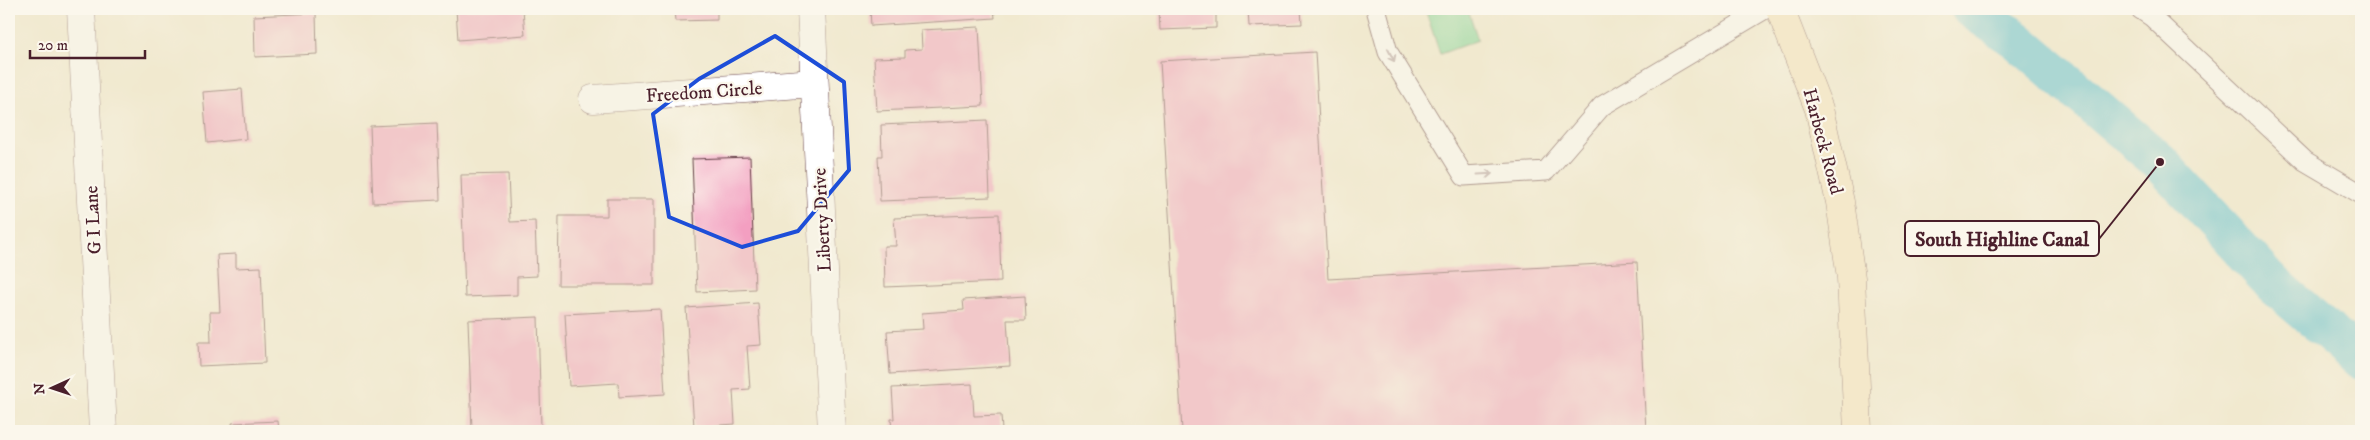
<svg xmlns="http://www.w3.org/2000/svg" width="2370" height="440" font-family="'IM FELL DW Pica',serif">
<style>
.green{fill:#7ed599;stroke:#647a62}
.lines{fill:none;stroke-linecap:round;stroke-linejoin:round}
.canal{stroke:#5ac1d7;stroke-width:40}
.building{fill:#f39fc1}
.lane-casing{stroke:#633d44;stroke-width:21}
.street-casing{stroke:#633d44;stroke-width:29}
.secondary-casing{stroke:#633d44;stroke-width:29}
.lane{stroke:#fff;stroke-width:19}
.street{stroke:#fff;stroke-width:28}
.secondary{stroke:#f9e7c3;stroke-width:28}
.oneway{stroke:#ae9aa0}
.marked{fill:none;stroke:#1d4ed8;stroke-width:4;stroke-linejoin:round}
.labels{text-anchor:middle;stroke-width:4.5;stroke-linejoin:round;paint-order:stroke}
.street-label{font-size:19px;fill:#4a1f2b;stroke:#fbf7ec}
.leader{fill:none;stroke:#4a1f2b;stroke-width:2}
.callout-dot{fill:#4a1f2b;stroke:#fbf7ec;stroke-width:2}
.callout{fill:#fbf7ec;stroke:#4a1f2b;stroke-width:2}
.callout-label{font-size:20px;text-anchor:middle;font-weight:bold;fill:#4a1f2b}
</style>
<rect width="100%" height="100%" fill="#fbf7ec"/>
<filter id="ink" filterUnits="userSpaceOnUse"><feTurbulence type="fractalNoise" baseFrequency=".02" numOctaves="2"/><feDisplacementMap in="SourceGraphic" scale="10" xChannelSelector="R" yChannelSelector="G"/><feConvolveMatrix kernelMatrix="1 2 1 2 8 2 1 2 1" color-interpolation-filters="sRGB"/></filter>
<filter id="wash" filterUnits="userSpaceOnUse"><feTurbulence type="fractalNoise" baseFrequency=".0096" numOctaves="4" result="noise"/><feDisplacementMap in="SourceGraphic" scale="20" xChannelSelector="R" yChannelSelector="G"/><feGaussianBlur stdDeviation="1.12" result="paint"/><feColorMatrix in="noise" values="0 0 0 0 0 0 0 0 0 0 0 0 0 0 0 0 0 1.4 0 .05"/><feComposite in="paint" operator="in"/></filter>
<g filter="url(#wash)">
<rect width="100%" height="100%" fill="#f1e9cf"/>
<path class="green" d="M1425 9H1468L1478 40 1440 54Z"/>
<g class="lines">
<path class="canal" d="M1971 9 2017 40 2160 162 2273 284 2361 360"/>
</g>
<g id="blocks">
<g class="building">
<path d="M456 9H523L525 35 458 40Z"/>
<path d="M674 9H717V20L675 21Z"/>
<path d="M870 9H994L995 18 871 26Z"/>
<path d="M1159 9H1216V28L1160 30Z"/>
<path d="M1248 9H1301L1302 24 1249 26Z"/>
<path d="M316 13 317 54 255 57 254 16Z"/>
<path d="M979 27 983 106 877 111 874 58 905 57V50L922 49 921 30Z"/>
<path d="M1315 52 1328 279 1637 262 1646 431H1182L1160 61Z"/>
<path d="M9 53H12L15 105H9Z"/>
<path d="M242 89 246 139 207 143 203 92Z"/>
<path d="M987 120 990 197 880 201 878 156H882L881 125Z"/>
<path d="M437 123 440 200 373 203 370 126Z"/>
<path d="M750 157 755 289 697 292 692 159Z"/>
<path d="M508 174 510 222 535 221 537 276 517 277V295L465 297 461 175Z"/>
<path d="M607 199H654V285H558L559 216H607Z"/>
<path d="M999 214 1001 282 885 287 884 246H896L894 218Z"/>
<path d="M236 254V268L261 267 265 363 199 366 198 342H211L210 312H220L217 255Z"/>
<path d="M1025 296 1026 320H1007L1010 366 890 374 887 331 923 329 922 313 964 310 963 300Z"/>
<path d="M758 303 761 345 747 346 750 389 733 390 735 424 694 427 686 308Z"/>
<path d="M660 309 665 394 619 397 618 383 569 386 565 314Z"/>
<path d="M538 317 541 427 472 430 468 320Z"/>
<path d="M972 384 974 416 1001 415 1002 431H892L891 419H894L892 388Z"/>
<path d="M278 421 279 431H233L232 423Z"/>
</g>
</g>
</g>
<g filter="url(#ink)">
<use href="#blocks" fill-opacity="0" stroke="#633d44" stroke-width="1"/>
<g class="lines">
<defs>
<g id="lane">
<path d="M1376 9 1388 52 1464 176 1546 171 1602 106 1765 9"/>
<path d="M2140 9 2152 17 2305 161 2361 194"/>
</g>
<g id="street">
<path d="M81 9 103 431"/>
<path d="M811 9 832 431"/>
<path d="M593 99 814 83"/>
</g>
<path id="secondary" d="M1780 9 1819 109 1840 202 1851 278 1858 431"/>
</defs>
<use href="#lane" class="lane-casing"/>
<use href="#street" class="street-casing"/>
<use href="#secondary" class="secondary-casing"/>
<use href="#lane" class="lane"/>
<use href="#street" class="street"/>
<use href="#secondary" class="secondary"/>
</g>
<defs><path id="oneway-shaft" d="M-6 0H5M1.5-3L5.5 0L1.5 3" fill="none" stroke-width="1.6" stroke-linecap="round" stroke-linejoin="round" transform="scale(1.25)"/></defs>
<g class="oneway">
<use href="#oneway-shaft" transform="translate(1391 55) rotate(63)"/>
<use href="#oneway-shaft" transform="translate(1485 174) rotate(-3)"/>
</g>
</g>
<path d="M0 0H2370V440H0ZM775 36 844 82 849 170 798 231 742 247 669 217 653 114 699 79Z" fill="#f1e9cf" fill-opacity=".55" fill-rule="evenodd"/>
<path class="marked" d="M775 36 844 82 849 170 798 231 742 247 669 217 653 114 699 79Z"/>
<g class="labels">
<g class="street-label">
<text transform="translate(704 91) rotate(-4)" y="7">Freedom Circle</text>
<text transform="translate(1824 141) rotate(75)" y="7">Harbeck Road</text>
<text transform="translate(92 220) rotate(-93)" y="7">G I Lane</text>
<text transform="translate(821 220) rotate(-93)" y="7">Liberty Drive</text>
</g>
</g>
<path class="leader" d="M2160 162L2099 239"/>
<circle class="callout-dot" cx="2160" cy="162" r="5"/>
<rect class="callout" x="1905" y="221" width="194" height="35" rx="5"/>
<g class="callout-label">
<text x="2002" y="246">South Highline Canal</text>
</g>
<rect width="2370" height="440" fill="none" stroke="#fbf7ec" stroke-width="30"/>
<g transform="translate(52 388) rotate(267)" stroke="#fbf7ec" stroke-width="4" paint-order="stroke">
<path d="M0-4L9 19L0 12L-9 19Z" fill="#4a1f2b"/>
<text y="-8" font-size="14" font-weight="bold" text-anchor="middle" fill="#4a1f2b">N</text>
</g>
<path d="M30 50v8h115v-8" fill="none" stroke="#4a1f2b" stroke-width="2.5"/>
<text x="38" y="50" font-size="15" fill="#4a1f2b" stroke="#fbf7ec" stroke-width="4" paint-order="stroke">20 m</text>
</svg>
